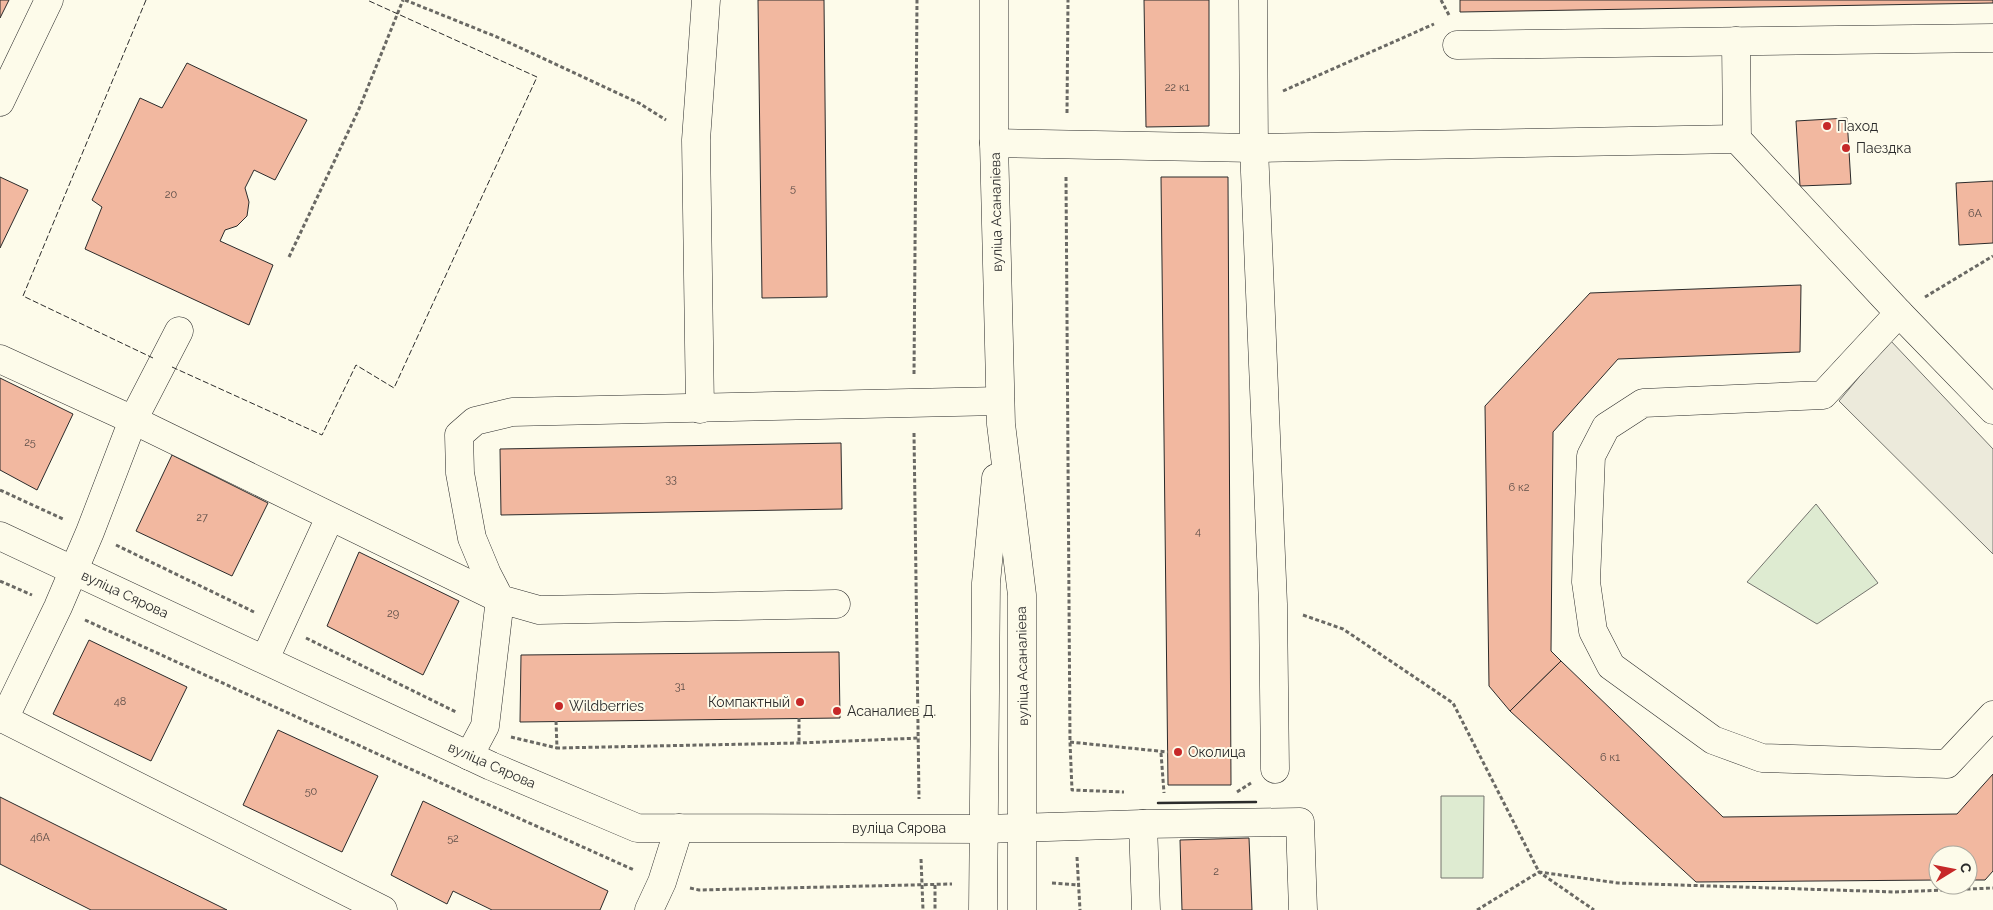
<svg xmlns="http://www.w3.org/2000/svg" width="1993" height="910" font-family="Raleway,sans-serif">
<style>
.green{fill:#deebd1;stroke:#74746e}
.parking{fill:#eceadb;stroke:#74746e}
.building{fill:#f2b8a0;stroke:#2b2b2b}
.lines{fill:none;stroke-linecap:round;stroke-linejoin:round}
.minor-casing{stroke:#2b2b2b;stroke-width:29}
.major-casing{stroke:#2b2b2b;stroke-width:29}
.path{stroke:#6a6964;stroke-width:3;stroke-dasharray:4 2.5;stroke-linecap:butt}
.minor{stroke:#fdfbea;stroke-width:28}
.major{stroke:#fdfbea;stroke-width:28}
.fence{stroke:#2b2b2b;stroke-width:1;stroke-dasharray:6 2.5;stroke-linecap:butt}
.wall{stroke:#2b2b2b;stroke-width:2.5}
.poi-dot{fill:#c62828;stroke:#fdfbea;stroke-width:2}
.labels{text-anchor:middle;stroke-width:4;stroke-linejoin:round;paint-order:stroke}
.number-label{font-size:11px;fill:#5d4e48}
.poi-label{font-size:14px;fill:#2b2b2b;stroke:#fdfbea;text-anchor:start}
.street-label{font-size:14px;fill:#2b2b2b;stroke:#fdfbea}
</style>
<rect width="100%" height="100%" fill="#fdfbea"/>
<g class="green">
<path d="M1816 504 1878 583 1817 624 1747 582Z"/>
<path d="M1441 796H1484L1483 878H1441Z"/>
</g>
<path class="parking" d="M1890 340 1993 449V554L1839 401Z"/>
<g class="building">
<path d="M0 0H9L0 18Z"/>
<path d="M758 0H824L827 297 762 298Z"/>
<path d="M1144 0H1209V126L1146 127Z"/>
<path d="M1460 0H1993V3L1460 12Z"/>
<path d="M187 63 307 120 275 180 254 170 245 188 249 202 247 216 237 226 225 230 220 241 273 265 249 325 85 249 102 207 92 200 140 98 162 108Z"/>
<path d="M1847 118 1851 184 1800 186 1796 121Z"/>
<path d="M0 177 28 190 0 248Z"/>
<path d="M1161 177H1228L1231 785H1168Z"/>
<path d="M1993 181V243L1959 245 1956 183Z"/>
<path d="M1801 285 1800 352 1618 359 1553 432 1551 651 1561 661 1510 711 1489 686 1485 406 1590 293Z"/>
<path d="M0 378 73 414 37 490 0 470Z"/>
<path d="M841 443 842 509 501 515 500 449Z"/>
<path d="M172 455 268 503 232 576 136 531Z"/>
<path d="M359 552 459 601 423 675 327 626Z"/>
<path d="M89 640 187 687 151 761 53 714Z"/>
<path d="M839 652 840 718 520 722 521 655Z"/>
<path d="M1561 661 1723 817 1957 814 1993 774V871L1985 880H1968V855H1938V880L1696 882 1510 711Z"/>
<path d="M278 730 378 776 342 852 243 805Z"/>
<path d="M0 797 132 863 227 910H91L0 864Z"/>
<path d="M423 801 608 891 600 910H492L453 891 447 904 391 875Z"/>
<path d="M1249 838 1252 910H1182L1180 840Z"/>
</g>
<g class="lines">
<defs>
<g id="minor">
<path d="M1253 0 1254 148 1273 604 1275 769"/>
<path d="M1736 41 1737 139 1899 313 1993 410"/>
<path d="M1457 45 1993 38"/>
<path d="M0 102 49 0"/>
<path d="M994 143 1254 148 1737 139"/>
<path d="M1899 313 1823 395 1643 403 1606 427 1591 456 1586 582 1593 631 1611 666 1713 740 1762 758 1947 764 1993 715"/>
<path d="M179 331 133 420 500 599 485 726 469 756"/>
<path d="M0 359 133 420 90 532 58 607 4 719"/>
<path d="M700 409 696 140 706 0"/>
<path d="M0 536 491 766 637 828 984 829 1143 824 1300 822 1303 910"/>
<path d="M836 604 539 610 500 599 487 574 472 538 460 473 459 435 475 421 512 412 1000 401"/>
<path d="M265 659 330 517"/>
<path d="M0 717 383 910"/>
<path d="M1143 824 1146 910"/>
<path d="M649 910 662 882 679 828"/>
</g>
<g id="major">
<path d="M994 0V143L1001 424 1022 595V910"/>
<path d="M983 910 986 583 996 478"/>
</g>
</defs>
<use href="#minor" class="minor-casing"/>
<use href="#major" class="major-casing"/>
<g class="path">
<path d="M405 0 497 37 639 103 666 120"/>
<path d="M1441 0 1450 17"/>
<path d="M1283 91 1434 24"/>
<path d="M1067 113 1068 0"/>
<path d="M1066 177 1070 742 1072 790 1124 792"/>
<path d="M289 257 359 109 403 0"/>
<path d="M1925 297 1993 256"/>
<path d="M914 374 917 0"/>
<path d="M914 433 919 799"/>
<path d="M0 490 63 519"/>
<path d="M116 545 254 612"/>
<path d="M0 581 32 595"/>
<path d="M1303 615 1343 629 1453 703 1539 872 1618 883 1895 892 1993 888"/>
<path d="M85 620 476 799 634 870"/>
<path d="M306 638 456 712"/>
<path d="M799 718V743"/>
<path d="M556 721 557 748 799 743 920 738"/>
<path d="M511 737 557 748"/>
<path d="M1070 742 1168 752"/>
<path d="M1161 753 1164 793"/>
<path d="M1237 792 1251 783"/>
<path d="M1077 857 1080 910"/>
<path d="M921 859 923 910"/>
<path d="M1052 883 1080 885"/>
<path d="M935 885V910"/>
<path d="M690 888 699 890 952 884"/>
<path d="M1477 910 1539 872 1594 910"/>
</g>
<use href="#minor" class="minor"/>
<use href="#major" class="major"/>
<g class="fence">
<path d="M146 0 23 296 153 358"/>
<path d="M172 367 322 435 356 365 394 388 537 77 367 0"/>
</g>
<path class="wall" d="M1158 803 1256 802"/>
</g>
<g class="poi-dot">
<circle cx="1827" cy="126" r="5"/>
<circle cx="1846" cy="148" r="5"/>
<circle cx="800" cy="702" r="5"/>
<circle cx="559" cy="706" r="5"/>
<circle cx="837" cy="711" r="5"/>
<circle cx="1178" cy="752" r="5"/>
</g>
<g class="labels">
<g class="number-label">
<text x="1177" y="91">22 к1</text>
<text x="793" y="192">5</text>
<text x="171" y="198">20</text>
<text x="1975" y="217">6А</text>
<text x="30" y="446">25</text>
<text x="671" y="483">33</text>
<text x="1519" y="491">6 к2</text>
<text x="202" y="521">27</text>
<text x="1198" y="535">4</text>
<text x="393" y="617">29</text>
<text x="680" y="690">31</text>
<text x="120" y="705">48</text>
<text x="1610" y="761">6 к1</text>
<text x="311" y="795">50</text>
<text x="40" y="841">46А</text>
<text x="453" y="842">52</text>
<text x="1216" y="875">2</text>
</g>
<g class="poi-label">
<text x="1837" y="131">Паход</text>
<text x="1856" y="153">Паездка</text>
<text x="790" y="707" text-anchor="end">Компактный</text>
<text x="569" y="711">Wildberries</text>
<text x="847" y="716">Асаналиев Д.</text>
<text x="1188" y="757">Околица</text>
</g>
<g class="street-label">
<text transform="translate(996 212) rotate(-91)" y="5">вуліца Асаналіева</text>
<text transform="translate(125 594) rotate(25)" y="5">вуліца Сярова</text>
<text transform="translate(1022 666) rotate(-91)" y="5">вуліца Асаналіева</text>
<text transform="translate(492 765) rotate(24)" y="5">вуліца Сярова</text>
<text x="899" y="833">вуліца Сярова</text>
</g>
</g>
<g transform="translate(1953 870) rotate(80)"><circle r="24" fill="#fdfbea" stroke="#a9a89e"/>
<path d="M0-4L9 19L0 12L-9 19Z" fill="#c62828"/>
<text y="-8" font-size="14" font-weight="bold" text-anchor="middle" fill="#2b2b2b">С</text>
</g>
</svg>
